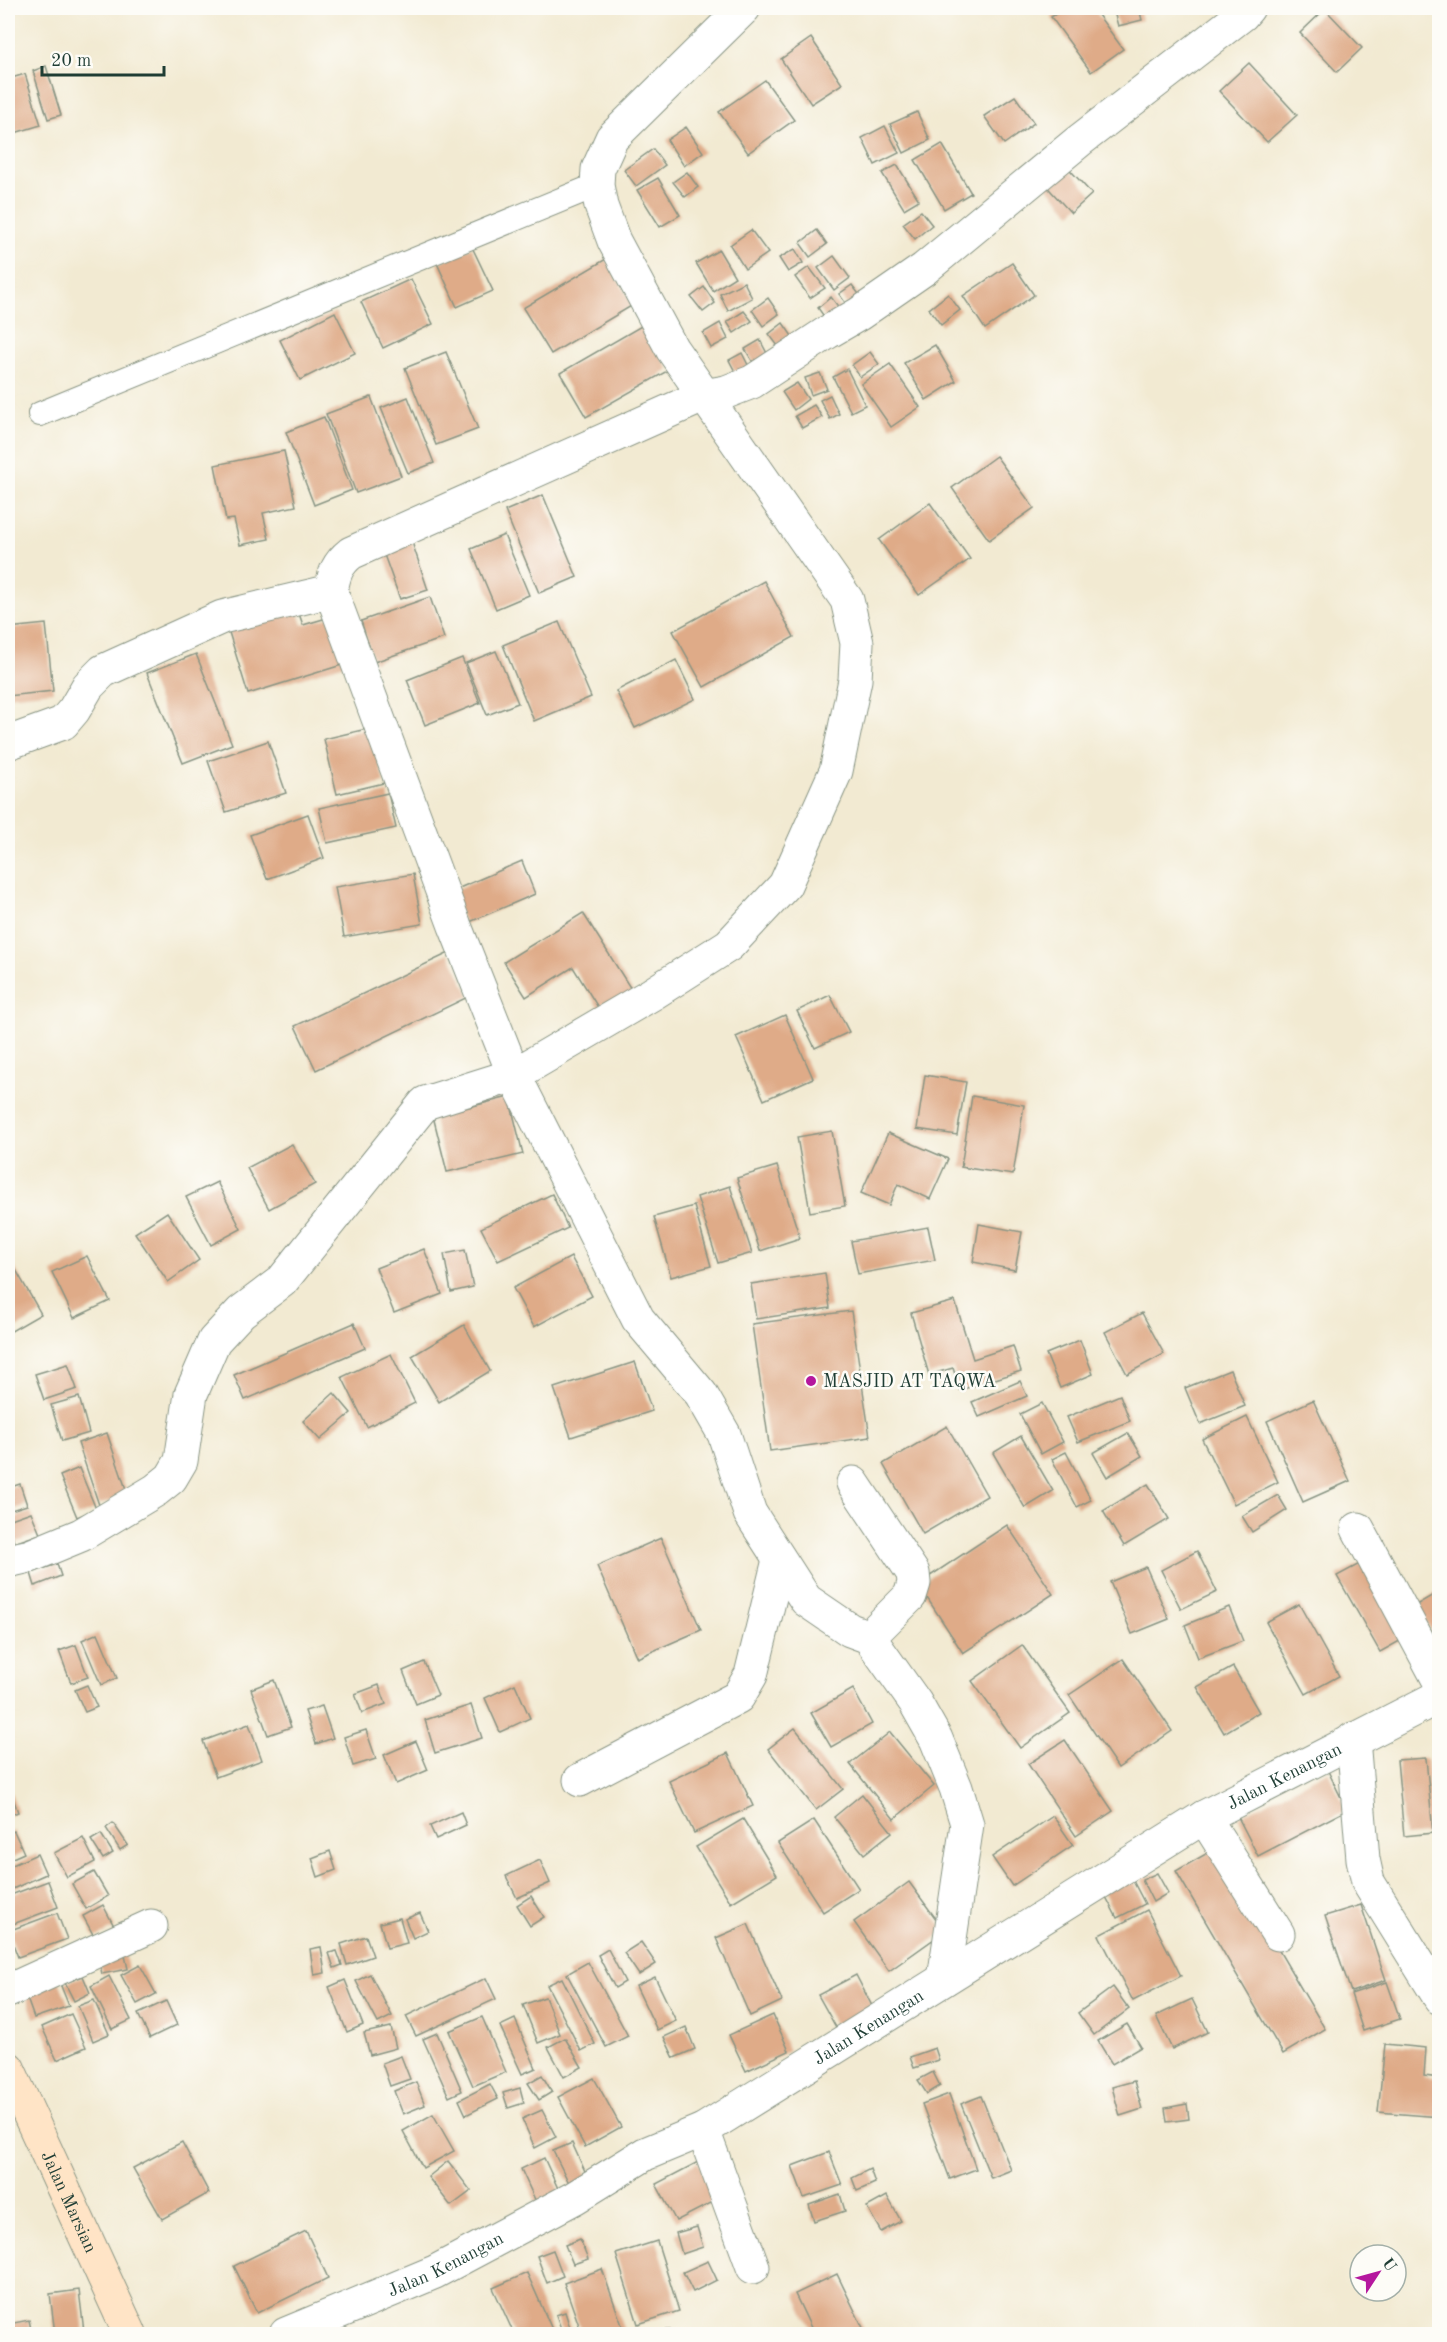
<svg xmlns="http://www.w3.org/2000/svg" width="1447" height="2342" font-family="'Old Standard TT',serif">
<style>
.building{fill:#dfab88}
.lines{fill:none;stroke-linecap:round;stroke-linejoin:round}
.lane-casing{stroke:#889483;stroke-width:26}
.street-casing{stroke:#889483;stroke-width:35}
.secondary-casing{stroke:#889483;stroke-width:35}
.lane{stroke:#fff;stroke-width:24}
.street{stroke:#fff;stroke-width:33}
.secondary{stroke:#ffe4c6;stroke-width:33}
.poi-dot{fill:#b5179e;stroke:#fdfcf7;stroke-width:2}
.labels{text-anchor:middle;stroke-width:5;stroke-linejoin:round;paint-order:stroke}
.poi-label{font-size:18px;fill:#1f3d34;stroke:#fdfcf7;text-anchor:start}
.street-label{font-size:18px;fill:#1f3d34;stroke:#fdfcf7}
</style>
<rect width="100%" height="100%" fill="#fdfcf7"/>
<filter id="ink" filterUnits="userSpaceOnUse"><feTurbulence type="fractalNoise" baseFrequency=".0167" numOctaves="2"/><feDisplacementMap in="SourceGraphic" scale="12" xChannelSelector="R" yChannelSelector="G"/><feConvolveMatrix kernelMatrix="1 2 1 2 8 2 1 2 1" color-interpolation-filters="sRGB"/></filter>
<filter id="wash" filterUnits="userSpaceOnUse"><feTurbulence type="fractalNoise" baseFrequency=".008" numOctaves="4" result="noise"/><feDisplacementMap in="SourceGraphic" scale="24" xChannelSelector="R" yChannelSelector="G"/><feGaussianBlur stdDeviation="1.35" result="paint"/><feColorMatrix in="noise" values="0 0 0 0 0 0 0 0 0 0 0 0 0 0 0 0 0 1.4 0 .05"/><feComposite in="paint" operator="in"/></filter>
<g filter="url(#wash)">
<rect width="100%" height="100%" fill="#f2ead2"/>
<g id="blocks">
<g class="building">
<path d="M1065 8H1093L1123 49 1091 72 1051 17Z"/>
<path d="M1113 8H1139L1142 20 1118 26Z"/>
<path d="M1325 9 1362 48 1337 72 1300 33Z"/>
<path d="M811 38 842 84 811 104 781 59Z"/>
<path d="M1249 63 1297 115 1267 142 1219 91Z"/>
<path d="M46 66 61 115 48 119 33 71Z"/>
<path d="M25 74 41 125 8 135V79Z"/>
<path d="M765 80 794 120 748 153 719 112Z"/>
<path d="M1015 96 1034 123 1004 144 984 116Z"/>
<path d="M917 112 930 140 904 153 890 124Z"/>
<path d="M885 126 899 153 875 165 862 138Z"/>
<path d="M686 127 703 152 684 166 667 140Z"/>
<path d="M942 144 971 193 944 209 915 160Z"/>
<path d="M653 149 665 165 636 186 624 170Z"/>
<path d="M1061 160 1092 194 1071 213 1040 179Z"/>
<path d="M897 165 919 200 904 209 882 173Z"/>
<path d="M687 172 698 187 685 197 673 182Z"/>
<path d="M658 178 680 215 660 227 637 190Z"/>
<path d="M921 211 932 225 915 239 903 224Z"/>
<path d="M751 230 768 253 745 269 730 245Z"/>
<path d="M817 230 827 244 810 257 800 243Z"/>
<path d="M472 247 493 291 457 307 437 263Z"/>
<path d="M795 249 803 263 788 272 779 258Z"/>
<path d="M719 250 735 277 713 291 696 263Z"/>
<path d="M834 256 850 278 834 290 818 268Z"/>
<path d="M606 259 633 305 551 354 523 308Z"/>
<path d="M1012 263 1034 295 985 329 963 296Z"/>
<path d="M809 267 825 288 810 298 795 277Z"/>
<path d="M411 279 433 324 383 348 361 302Z"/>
<path d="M744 282 752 298 728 311 720 294Z"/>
<path d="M852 285 862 298 849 308 839 294Z"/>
<path d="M704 287 715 303 703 312 691 297Z"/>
<path d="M948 294 960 310 941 325 929 309Z"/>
<path d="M831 297 846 317 832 328 818 308Z"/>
<path d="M768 298 779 314 763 326 752 310Z"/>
<path d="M744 311 752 321 734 333 727 322Z"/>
<path d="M335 312 355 353 300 380 280 340Z"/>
<path d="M720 323 728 339 711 348 703 333Z"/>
<path d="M783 323 792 336 778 346 769 334Z"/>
<path d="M643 325 669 370 586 417 560 373Z"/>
<path d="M760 340 771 361 757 369 745 349Z"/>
<path d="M935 345 956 381 926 400 904 363Z"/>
<path d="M446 352 478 429 436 445 405 368Z"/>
<path d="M870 352 879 364 860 377 852 365Z"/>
<path d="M742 353 752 373 739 379 729 360Z"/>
<path d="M890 364 920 407 891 427 861 384Z"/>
<path d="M847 369 865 405 851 412 833 377Z"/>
<path d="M820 373 827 389 811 395 805 378Z"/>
<path d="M797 383 808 399 794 410 782 392Z"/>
<path d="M830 395 839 414 830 419 820 400Z"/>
<path d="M371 397 401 476 356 493 326 414Z"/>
<path d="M408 397 434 463 408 473 381 408Z"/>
<path d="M814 405 822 417 802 428 795 416Z"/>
<path d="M324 417 352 490 314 505 286 432Z"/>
<path d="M284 451 296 506 263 513 269 539 240 545 234 519 226 520 215 465Z"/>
<path d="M996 456 1034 508 989 540 952 488Z"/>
<path d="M543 495 577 577 539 593 505 511Z"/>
<path d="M930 503 970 559 919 595 879 540Z"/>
<path d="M504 535 529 595 496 609 471 549Z"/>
<path d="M412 542 428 590 400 599 383 552Z"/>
<path d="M764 581 794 637 704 687 673 631Z"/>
<path d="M430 597 444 638 374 662 361 621Z"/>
<path d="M297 608 303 625 330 617 345 664 248 694 228 629Z"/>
<path d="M559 622 591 697 534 721 503 645Z"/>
<path d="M46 624 53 691 8 696V628Z"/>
<path d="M496 651 518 703 487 715 466 663Z"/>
<path d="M196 654 232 744 183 763 147 673Z"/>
<path d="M462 658 480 703 425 725 407 680Z"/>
<path d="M676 660 695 699 635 728 616 691Z"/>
<path d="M371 728 384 783 337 794 324 739Z"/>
<path d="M268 741 286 793 226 812 208 761Z"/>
<path d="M388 793 396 828 327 843 319 808Z"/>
<path d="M308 814 324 858 267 879 250 835Z"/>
<path d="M522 861 535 894 465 924 450 892Z"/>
<path d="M413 874 422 924 344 937 335 887Z"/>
<path d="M583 913 636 997 604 1017 573 967 526 997 504 962Z"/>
<path d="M449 953 470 996 316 1070 295 1026Z"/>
<path d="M830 995 849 1032 815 1048 797 1011Z"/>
<path d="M785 1015 813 1078 764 1100 736 1037Z"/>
<path d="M925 1075 966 1082 957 1135 917 1129Z"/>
<path d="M972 1096 1024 1105 1013 1175 961 1167Z"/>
<path d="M509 1097 523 1154 447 1172 433 1116Z"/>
<path d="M832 1131 845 1206 810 1212 797 1137Z"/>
<path d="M888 1133 948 1159 930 1199 898 1184 889 1205 861 1193Z"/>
<path d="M292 1144 315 1184 269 1209 247 1168Z"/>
<path d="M777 1166 800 1238 760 1251 737 1178Z"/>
<path d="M217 1182 241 1229 211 1245 186 1197Z"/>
<path d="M730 1186 752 1253 718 1263 697 1197Z"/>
<path d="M552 1194 568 1228 498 1261 481 1228Z"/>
<path d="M694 1206 711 1266 671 1277 654 1217Z"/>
<path d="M167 1212 199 1260 168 1282 135 1233Z"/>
<path d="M979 1224 1022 1232 1015 1270 973 1262Z"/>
<path d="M928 1227 935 1260 858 1274 851 1241Z"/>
<path d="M424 1249 442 1294 394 1313 376 1268Z"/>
<path d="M465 1250 473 1287 451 1292 444 1254Z"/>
<path d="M8 1256 41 1314 8 1333Z"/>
<path d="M87 1256 110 1301 74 1318 52 1272Z"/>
<path d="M571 1257 592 1296 534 1327 513 1288Z"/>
<path d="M825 1273 830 1308 756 1319 751 1284Z"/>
<path d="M955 1301 973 1359 1013 1346 1021 1371 960 1390 953 1368 929 1375 911 1313Z"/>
<path d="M851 1311 870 1437 770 1451 752 1324Z"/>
<path d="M1142 1313 1164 1354 1127 1374 1105 1332Z"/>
<path d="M354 1323 365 1348 245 1400 234 1375Z"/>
<path d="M464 1325 490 1371 439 1402 412 1356Z"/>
<path d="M1080 1340 1093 1374 1060 1388 1046 1354Z"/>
<path d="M391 1354 415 1403 367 1427 342 1377Z"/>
<path d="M635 1362 652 1411 571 1437 554 1388Z"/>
<path d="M68 1364 77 1389 44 1400 35 1374Z"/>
<path d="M1230 1370 1245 1406 1200 1424 1185 1388Z"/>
<path d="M1020 1381 1027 1396 979 1417 972 1402Z"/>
<path d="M334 1393 351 1413 320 1440 303 1421Z"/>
<path d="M1120 1395 1130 1421 1078 1442 1067 1417Z"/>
<path d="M79 1397 89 1433 62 1441 51 1405Z"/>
<path d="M1313 1400 1350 1481 1303 1502 1267 1421Z"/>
<path d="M1042 1403 1063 1442 1041 1454 1020 1414Z"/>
<path d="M1247 1417 1278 1482 1234 1504 1202 1439Z"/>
<path d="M947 1426 987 1496 923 1534 883 1464Z"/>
<path d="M107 1433 128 1495 99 1505 78 1443Z"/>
<path d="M1128 1433 1142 1456 1107 1477 1093 1453Z"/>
<path d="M1021 1436 1053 1491 1025 1508 993 1453Z"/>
<path d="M1066 1452 1091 1500 1077 1507 1052 1459Z"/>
<path d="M79 1468 96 1509 77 1517 60 1476Z"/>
<path d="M20 1484 27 1505 8 1511V1488Z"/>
<path d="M1148 1484 1169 1519 1124 1546 1103 1511Z"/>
<path d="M1278 1495 1287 1510 1252 1532 1242 1516Z"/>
<path d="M31 1512 40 1534 14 1543 8 1520Z"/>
<path d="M1007 1525 1053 1594 963 1653 918 1584Z"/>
<path d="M661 1538 701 1630 637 1658 597 1566Z"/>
<path d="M1197 1551 1217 1592 1181 1609 1161 1570Z"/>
<path d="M1365 1561 1407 1637 1380 1652 1337 1576Z"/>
<path d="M57 1564 61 1576 35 1586 31 1573Z"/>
<path d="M1146 1567 1169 1619 1132 1634 1110 1582Z"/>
<path d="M1440 1591V1630L1433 1634 1416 1605Z"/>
<path d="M1299 1604 1339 1676 1306 1694 1266 1622Z"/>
<path d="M1229 1607 1243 1641 1198 1658 1185 1625Z"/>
<path d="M98 1633 117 1678 101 1685 82 1640Z"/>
<path d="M76 1645 88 1677 71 1683 59 1651Z"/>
<path d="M1022 1645 1070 1713 1020 1748 972 1681Z"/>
<path d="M1123 1659 1172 1731 1118 1768 1069 1695Z"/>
<path d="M424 1662 438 1695 416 1704 403 1671Z"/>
<path d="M1233 1667 1259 1712 1224 1733 1197 1687Z"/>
<path d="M274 1680 291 1727 268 1735 251 1689Z"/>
<path d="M515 1684 530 1718 500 1732 485 1698Z"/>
<path d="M87 1685 97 1707 85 1712 75 1690Z"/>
<path d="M379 1685 386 1704 362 1713 355 1694Z"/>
<path d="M853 1689 872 1724 831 1747 811 1713Z"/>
<path d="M471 1705 482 1738 435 1753 425 1720Z"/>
<path d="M322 1706 333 1738 316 1744 305 1711Z"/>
<path d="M249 1724 262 1760 216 1777 203 1741Z"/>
<path d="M795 1728 843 1789 816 1810 768 1749Z"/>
<path d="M366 1730 376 1759 353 1766 344 1737Z"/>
<path d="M890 1732 934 1786 894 1819 850 1764Z"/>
<path d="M1065 1740 1113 1811 1076 1836 1028 1764Z"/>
<path d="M416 1741 428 1770 396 1784 384 1755Z"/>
<path d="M728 1753 753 1806 694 1833 669 1781Z"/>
<path d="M1426 1758 1433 1833 1404 1836 1397 1760Z"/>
<path d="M1328 1771 1347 1810 1258 1856 1238 1817Z"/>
<path d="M8 1785 18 1812 8 1816Z"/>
<path d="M862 1794 892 1832 864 1854 834 1817Z"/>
<path d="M461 1812 466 1825 436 1839 430 1826Z"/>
<path d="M1053 1816 1073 1845 1012 1886 992 1857Z"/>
<path d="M743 1819 777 1875 731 1903 696 1847Z"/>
<path d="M814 1820 859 1889 823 1912 778 1843Z"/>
<path d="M113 1823 128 1845 120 1850 106 1828Z"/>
<path d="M14 1831 24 1853 8 1860V1834Z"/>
<path d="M101 1834 113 1853 103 1859 91 1840Z"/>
<path d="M83 1838 95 1862 67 1877 54 1853Z"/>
<path d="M1218 1847 1325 2029 1283 2054 1176 1871Z"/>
<path d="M330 1851 336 1870 318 1877 312 1858Z"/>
<path d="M37 1854 46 1874 8 1891V1867Z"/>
<path d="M540 1860 550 1883 517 1898 506 1876Z"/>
<path d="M94 1872 108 1896 86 1909 72 1884Z"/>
<path d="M1157 1873 1168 1893 1153 1902 1142 1880Z"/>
<path d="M1131 1877 1145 1904 1117 1918 1103 1891Z"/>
<path d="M48 1881 58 1907 8 1926V1896Z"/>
<path d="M909 1882 945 1931 889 1971 854 1922Z"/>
<path d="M531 1896 544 1917 530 1926 517 1905Z"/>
<path d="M103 1905 115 1928 95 1938 83 1916Z"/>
<path d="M1361 1905 1386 1980 1351 1992 1325 1916Z"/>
<path d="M1147 1910 1181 1976 1133 2001 1099 1935Z"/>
<path d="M57 1913 67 1939 18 1957 8 1931Z"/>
<path d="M420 1913 428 1931 413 1938 405 1919Z"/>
<path d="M400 1918 407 1943 387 1948 380 1923Z"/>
<path d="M748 1924 782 2001 750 2016 716 1938Z"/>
<path d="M366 1936 373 1956 347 1965 341 1944Z"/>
<path d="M641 1942 656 1964 639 1975 624 1953Z"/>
<path d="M321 1947 325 1973 314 1975 310 1949Z"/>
<path d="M608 1949 625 1982 615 1988 598 1955Z"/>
<path d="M124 1951 128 1969 102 1974 98 1956Z"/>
<path d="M337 1951 342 1965 334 1968 329 1953Z"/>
<path d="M588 1962 628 2036 606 2047 567 1974Z"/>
<path d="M140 1965 156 1994 137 2004 121 1975Z"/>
<path d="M370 1974 392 2016 378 2023 356 1981Z"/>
<path d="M856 1975 874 2010 837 2029 818 1995Z"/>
<path d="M83 1976 90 1993 74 2001 65 1983Z"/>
<path d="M109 1976 131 2020 112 2029 91 1986Z"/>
<path d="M655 1977 676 2021 657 2030 636 1986Z"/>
<path d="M486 1978 496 1999 416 2036 406 2016Z"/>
<path d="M562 1978 595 2044 581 2051 547 1985Z"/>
<path d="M345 1980 363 2025 347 2032 329 1987Z"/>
<path d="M59 1981 69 2006 34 2018 25 1993Z"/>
<path d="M1387 1982 1400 2019 1363 2031 1351 1994Z"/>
<path d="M1113 1987 1129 2009 1094 2035 1078 2013Z"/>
<path d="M545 1997 560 2034 538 2043 523 2005Z"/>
<path d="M1192 1999 1208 2032 1172 2049 1156 2016Z"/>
<path d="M94 2000 109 2034 93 2041 78 2006Z"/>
<path d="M166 2001 177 2025 150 2038 138 2014Z"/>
<path d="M71 2014 86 2047 57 2060 42 2027Z"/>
<path d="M773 2015 789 2051 746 2071 729 2035Z"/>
<path d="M482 2017 506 2072 473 2086 449 2031Z"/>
<path d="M515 2019 536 2068 522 2074 500 2026Z"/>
<path d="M1127 2024 1141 2047 1112 2064 1098 2041Z"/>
<path d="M391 2027 396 2048 370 2055 364 2033Z"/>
<path d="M686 2027 695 2049 674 2058 664 2037Z"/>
<path d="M437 2033 462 2091 449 2097 423 2039Z"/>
<path d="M565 2038 582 2067 564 2077 548 2047Z"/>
<path d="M1385 2044 1426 2048 1424 2076 1440 2078V2117L1378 2112Z"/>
<path d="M935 2048 939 2060 914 2068 910 2057Z"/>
<path d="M401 2056 410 2079 390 2086 382 2063Z"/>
<path d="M933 2072 940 2086 927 2094 918 2080Z"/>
<path d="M542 2075 552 2092 539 2100 528 2083Z"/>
<path d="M594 2078 621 2127 585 2147 558 2097Z"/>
<path d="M1134 2081 1142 2109 1120 2116 1112 2087Z"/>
<path d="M416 2082 425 2105 403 2114 394 2091Z"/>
<path d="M490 2084 498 2099 466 2115 459 2100Z"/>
<path d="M520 2088 524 2103 508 2108 503 2093Z"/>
<path d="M949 2094 976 2169 950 2179 922 2104Z"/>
<path d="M981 2096 1011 2170 991 2178 961 2104Z"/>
<path d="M1187 2104 1189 2119 1167 2122 1165 2108Z"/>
<path d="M542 2110 556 2137 535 2148 522 2119Z"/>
<path d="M433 2114 454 2151 423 2168 403 2131Z"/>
<path d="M182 2142 209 2193 162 2219 133 2168Z"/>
<path d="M572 2143 589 2180 572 2189 553 2151Z"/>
<path d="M829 2152 842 2185 804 2198 792 2166Z"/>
<path d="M544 2158 560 2193 537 2204 521 2169Z"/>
<path d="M448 2161 471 2191 451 2206 428 2177Z"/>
<path d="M698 2162 717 2200 676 2221 656 2184Z"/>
<path d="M870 2169 875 2183 857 2191 852 2178Z"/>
<path d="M840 2194 845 2211 814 2221 809 2205Z"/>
<path d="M887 2196 901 2221 881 2232 867 2207Z"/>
<path d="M697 2227 703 2247 682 2254 676 2233Z"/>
<path d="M306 2231 328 2278 257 2313 234 2266Z"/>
<path d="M580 2239 588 2259 573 2264 565 2245Z"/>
<path d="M657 2241 679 2311 638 2324 616 2254Z"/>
<path d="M553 2250 563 2276 547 2283 537 2256Z"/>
<path d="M708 2261 717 2280 693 2292 683 2272Z"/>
<path d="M602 2269 624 2331 612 2334H582L564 2283Z"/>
<path d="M527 2273 554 2334H514L493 2288Z"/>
<path d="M837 2274 866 2334H814L795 2294Z"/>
<path d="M79 2290 84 2332 55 2334 50 2294Z"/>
<path d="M565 2312 572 2334H563L556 2315Z"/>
<path d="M29 2320 32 2334H8V2324Z"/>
<path d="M670 2330V2334H637L636 2332Z"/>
</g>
</g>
</g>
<g filter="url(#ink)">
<use href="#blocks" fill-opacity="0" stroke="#889483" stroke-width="1.5"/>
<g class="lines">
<defs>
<path id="lane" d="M40 414 597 185"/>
<g id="street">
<path d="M8 743 63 723 74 710 88 686 103 671 222 617 331 591"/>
<path d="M853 1483 913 1573 914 1583 910 1596 869 1637"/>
<path d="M1358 1529 1440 1682"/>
<path d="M8 1561 30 1556 81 1535 156 1490 171 1478 181 1461 191 1394 214 1341 241 1312 282 1281 425 1103 514 1075 652 994 729 945 785 885 836 771 855 680 857 643 847 600 672 349 614 241 601 206 597 185 598 169 612 138 744 8"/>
<path d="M1353 1739 1363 1859 1368 1882 1440 1998"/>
<path d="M580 1780 738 1697 751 1675 779 1560"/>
<path d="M1204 1817 1278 1934"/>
<path d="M944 1979 967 1824 956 1788 936 1739 915 1702 869 1637 850 1630 806 1600 750 1513 724 1434 701 1394 638 1319 514 1075 455 926 331 591C334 574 337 564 351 553L703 396 726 392 752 382 828 332 859 314 924 269 1079 141 1242 15 1248 8"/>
<path d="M8 1991 151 1926"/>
<path d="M703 2130 753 2267"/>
<path id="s1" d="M286 2334 435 2272 574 2198 645 2154 703 2130 1204 1817 1440 1696"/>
</g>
<g id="secondary">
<path id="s2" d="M8 2068 130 2334"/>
</g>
</defs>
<use href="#lane" class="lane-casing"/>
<use href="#street" class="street-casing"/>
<use href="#secondary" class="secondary-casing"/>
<use href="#lane" class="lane"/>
<use href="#street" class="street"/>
<use href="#secondary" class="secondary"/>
</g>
</g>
<circle class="poi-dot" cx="811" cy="1381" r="6"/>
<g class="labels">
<g class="poi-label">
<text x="823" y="1387">MASJID AT TAQWA</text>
</g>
<g class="street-label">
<text dy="6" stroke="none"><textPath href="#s1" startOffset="1146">Jalan Kenangan</textPath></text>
<text dy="6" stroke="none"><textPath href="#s1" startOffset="660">Jalan Kenangan</textPath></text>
<text dy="6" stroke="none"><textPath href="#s2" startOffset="147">Jalan Marsian</textPath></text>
<text dy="6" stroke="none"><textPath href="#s1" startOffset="174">Jalan Kenangan</textPath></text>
</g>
</g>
<rect width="1447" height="2342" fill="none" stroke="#fdfcf7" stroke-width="30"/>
<g transform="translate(1378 2273) rotate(54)"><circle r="28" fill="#fdfcf7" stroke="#a4b0a9" stroke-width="1.5"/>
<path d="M0-4.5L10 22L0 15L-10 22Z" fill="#b5179e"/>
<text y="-9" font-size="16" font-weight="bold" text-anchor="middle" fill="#1f3d34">U</text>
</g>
<path d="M42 66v9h122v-9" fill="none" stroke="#1f3d34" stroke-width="3"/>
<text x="51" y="66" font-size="18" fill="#1f3d34" stroke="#fdfcf7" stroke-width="4.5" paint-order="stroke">20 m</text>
</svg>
